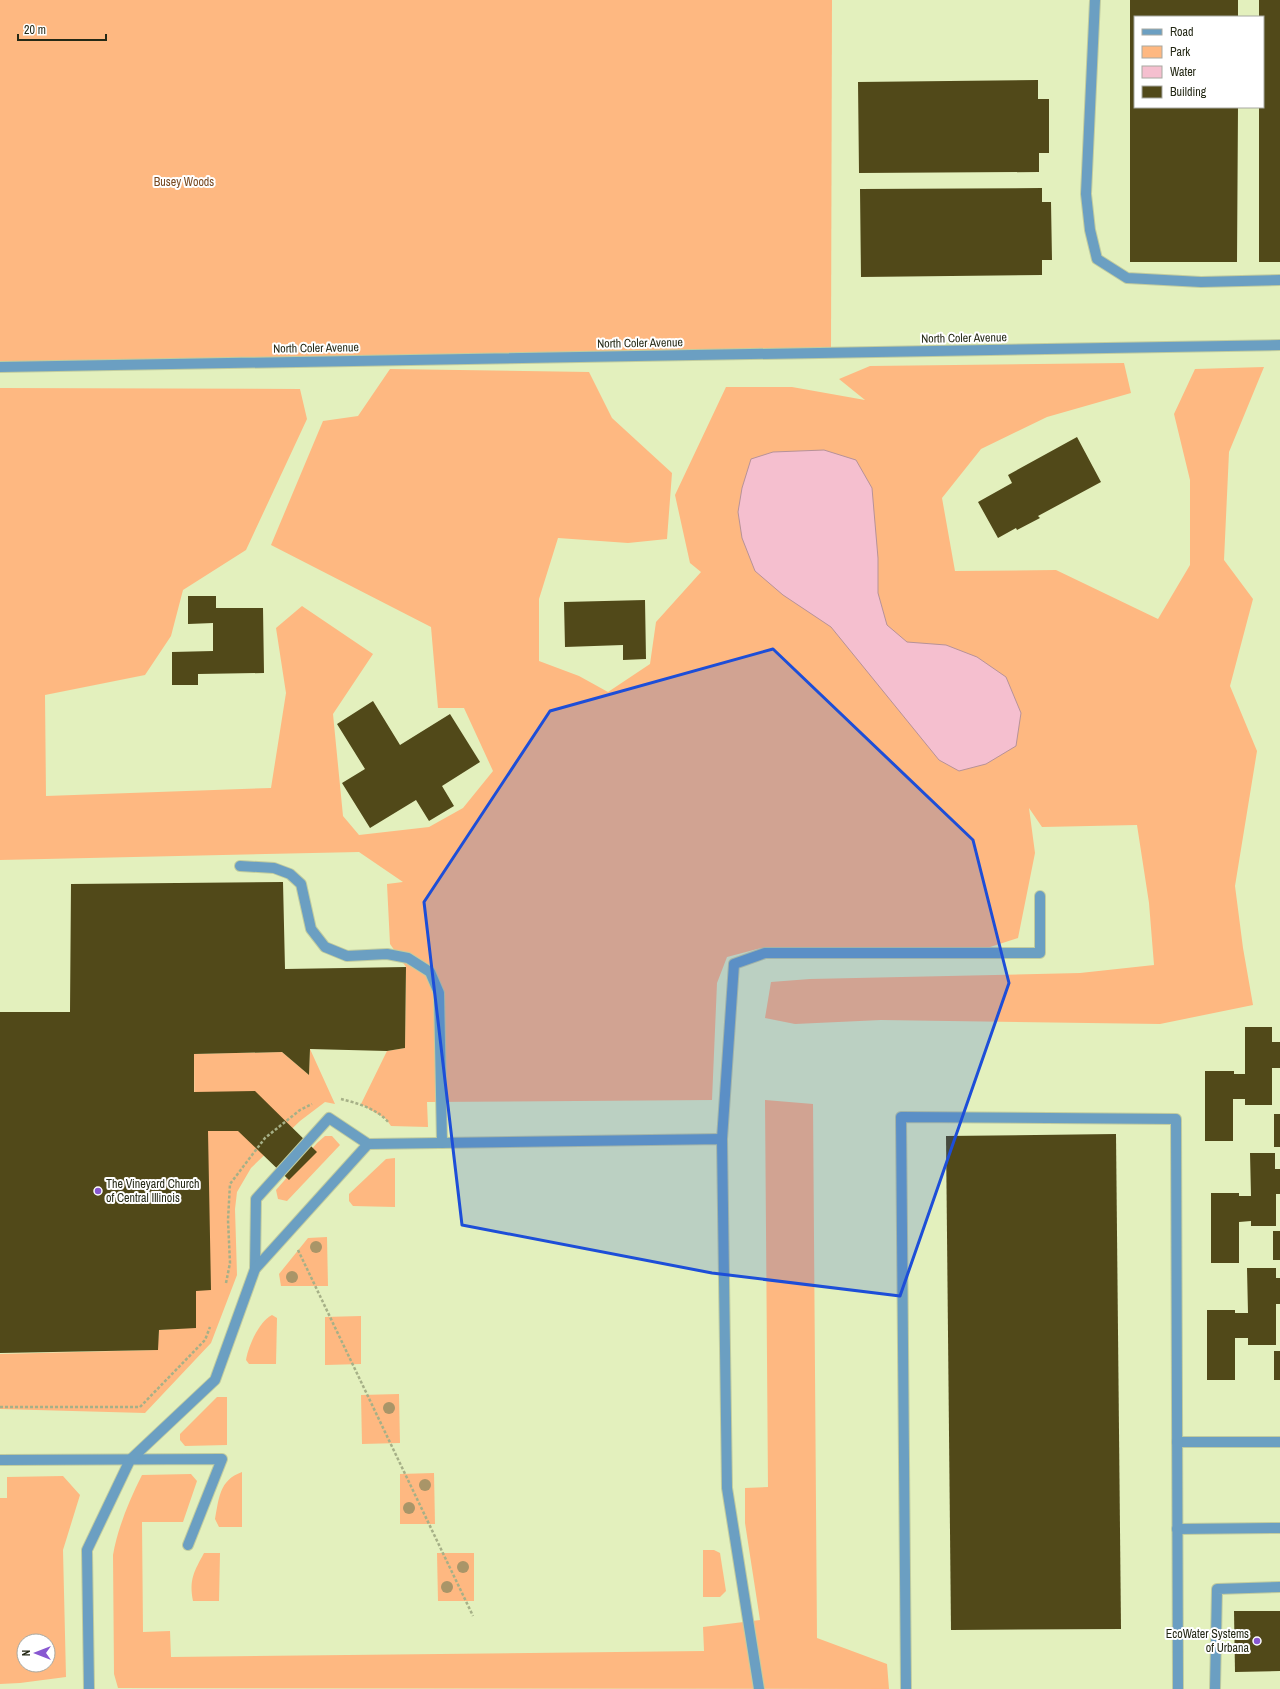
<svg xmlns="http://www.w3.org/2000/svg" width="1280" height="1689" font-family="'Archivo Narrow',sans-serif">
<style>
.green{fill:#feb881;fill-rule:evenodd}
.water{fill:#f5bfcf;stroke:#b79298}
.building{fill:#514919}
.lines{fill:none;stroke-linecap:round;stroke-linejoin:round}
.minor-casing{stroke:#c1cc9f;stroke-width:12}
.path{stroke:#a6b087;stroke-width:2.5;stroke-dasharray:3 2;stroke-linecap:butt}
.minor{stroke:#6b9fc2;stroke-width:10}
.tree{fill:#a99568}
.marked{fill:#1d4ed8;fill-opacity:0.2;stroke:#1d4ed8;stroke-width:3;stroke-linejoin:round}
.poi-dot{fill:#8858d1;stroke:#fff;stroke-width:1.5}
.labels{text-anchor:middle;stroke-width:4;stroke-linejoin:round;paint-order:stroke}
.park-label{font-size:12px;fill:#794b23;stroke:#fff}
.street-label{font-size:12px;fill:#252916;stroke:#fff}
.poi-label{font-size:12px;fill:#252916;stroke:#fff;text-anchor:start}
</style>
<rect width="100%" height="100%" fill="#e3f0bd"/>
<g class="green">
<path d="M0 0H832L831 353 0 367Z"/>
<path d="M1124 363 1131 393 1047 417 981 449 942 498 955 571 1056 570 1158 619 1190 565V480L1174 414 1195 369 1264 367 1229 452 1224 560 1253 599 1230 686 1257 751 1235 886 1243 948 1253 1005 1160 1024 881 1020 795 1024 765 1018 771 982 810 979 1080 973 1154 965 1149 903 1137 825 1042 827 1029 808 1035 853 1018 938 990 947 761 948 727 957 717 983 712 1100 427 1102 428 1127 391 1126 386 1119 361 1104 387 1051 405 1048 406 967 390 944 387 884 403 882 359 852 0 860V388L300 389 307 419 246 550 183 590 171 636 145 675 45 695 46 796 271 788 286 693 276 628 302 606 373 654 333 714 343 816 359 835 429 827 463 808 493 771 464 708H438L431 627 271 545 323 421 358 416 390 369 589 372 612 418 672 473 667 539 628 543 558 538 539 599V661L579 676 608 692 650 664 656 622 701 572 690 563 675 495 726 387H792L865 400 839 379 870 366Z"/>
<path d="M310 1049 335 1104 325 1102 300 1121 251 1168 237 1192 235 1209 237 1275 211 1343 145 1413 0 1409V1354L157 1350 159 1330 196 1327 194 1054 282 1052 309 1075Z"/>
<path d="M765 1100 813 1104 817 1638 887 1664 889 1689 118 1688 114 1674 113 1555C118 1527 129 1501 142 1475L191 1474 197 1481 183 1522H142L143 1632 170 1631 171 1657 704 1651 703 1627 760 1620 745 1523V1488L768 1487Z"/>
<path d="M325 1136H332L340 1145 287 1201 278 1199 276 1190 317 1143Z"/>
<path d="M395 1158V1207L353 1206 349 1201V1194L386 1159Z"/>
<path d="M327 1237 328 1286H281L279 1274 308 1238Z"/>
<path d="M272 1315 277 1318 276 1364H249L246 1360C248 1347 259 1321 272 1315Z"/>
<path d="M361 1316V1364L325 1365V1317Z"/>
<path d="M399 1394 400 1443 362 1444 361 1395Z"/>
<path d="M217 1397H227V1445L185 1446 180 1440V1434Z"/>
<path d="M242 1472V1527H219L215 1519C219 1499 219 1480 242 1472Z"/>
<path d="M434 1473 435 1524H400V1474Z"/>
<path d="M63 1476 80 1495 63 1550 66 1677 20 1683 0 1684V1498H7V1477ZM24 1641H48V1665H24Z"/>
<path d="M703 1550H714L720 1553 726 1591 720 1597H703Z"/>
<path d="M204 1553H220L219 1601H193C189 1579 194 1572 204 1553Z"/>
<path d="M437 1553H474V1601H438Z"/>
</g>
<path class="water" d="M824 450 856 460 872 488 878 558V593L887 625 907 642 946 645 977 657 1006 677 1021 713 1016 746 986 764 959 771 939 760 831 627 783 595 755 571 742 538 738 512 742 488 751 459 773 452Z"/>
<g class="building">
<path d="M1130 0H1238V17H1135V107H1238L1237 262H1130Z"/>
<path d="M1259 0H1280V262H1259V107H1263V17H1259Z"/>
<path d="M1038 80V99H1049V153H1039V172L859 173 858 82Z"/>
<path d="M1042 188V202H1051L1052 260H1042V275L861 277 860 189Z"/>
<path d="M1077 437 1101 482 1038 516 1040 518 1017 530 1016 528 998 538 978 502 1012 483 1008 475Z"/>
<path d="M188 596H216V608H263L264 673 198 674V685H172V652L213 651V623L188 624Z"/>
<path d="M645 600 646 659 623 660V645L565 647 564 602Z"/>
<path d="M373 701 400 745 450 714 480 762 442 786 454 806 429 821 416 800 370 828 342 783 365 769 337 724Z"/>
<path d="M283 882 285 969 406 967 405 1048 387 1051 310 1049 309 1075 282 1052 194 1054V1092L255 1091 317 1152 289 1180 238 1131H208L211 1290 196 1291V1328L159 1330 158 1350 0 1353V1012H70L71 884Z"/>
<path d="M1245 1027H1272V1042H1280V1068H1272V1105H1245V1099H1233V1141H1205V1071H1234V1074H1245Z"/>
<rect x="1274" y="1114" width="6" height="33"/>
<path d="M1116 1134 1121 1629 951 1630 946 1136Z"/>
<path d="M1250 1153H1275V1169H1280V1194H1276V1226H1251V1221L1239 1222V1263H1211V1193H1239V1196H1251Z"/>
<rect x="1273" y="1231" width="7" height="29"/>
<path d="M1247 1268H1276V1278H1280V1304H1276V1345H1248V1338H1235V1380H1207V1310H1235V1313H1248Z"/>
<rect x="1274" y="1351" width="6" height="29"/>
<path d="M1234 1611H1280V1671L1235 1672Z"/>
</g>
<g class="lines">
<defs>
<g id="minor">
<path d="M1095 0 1086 194 1090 230 1097 259 1127 278 1201 282 1280 280"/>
<path d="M0 367 1280 345"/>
<path d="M240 866 274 868 290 874 301 884 311 929 325 947 347 956 387 954 408 958 430 972 439 993 442 1143"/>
<path d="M722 1139 734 964 765 953H1040V896"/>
<path d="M255 1269 256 1199 329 1118 368 1144 722 1139 727 1488 759 1689"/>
<path d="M1177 1442H1280"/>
<path d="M0 1460 222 1459 188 1545"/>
<path d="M1177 1529 1280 1528"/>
<path d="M89 1689 87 1550 130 1460 215 1380 255 1269 368 1144"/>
<path d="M906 1689 901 1117 1176 1119 1178 1689"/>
<path d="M1215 1689 1217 1589 1280 1587"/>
</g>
</defs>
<use href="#minor" class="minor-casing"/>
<g class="path">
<path d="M341 1099C357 1103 378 1109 389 1123"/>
<path d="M298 1250 473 1616"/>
<path d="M226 1283 230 1263 228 1220 230 1184 265 1138 300 1110 312 1104"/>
<path d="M0 1407H140L205 1340 210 1327"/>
</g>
<use href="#minor" class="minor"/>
</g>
<g class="tree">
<circle cx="316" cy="1247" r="6"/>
<circle cx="292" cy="1277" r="6"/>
<circle cx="389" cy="1408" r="6"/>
<circle cx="425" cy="1485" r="6"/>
<circle cx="409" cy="1508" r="6"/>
<circle cx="463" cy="1567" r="6"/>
<circle cx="447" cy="1587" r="6"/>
</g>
<path class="marked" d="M773 649 973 840 1009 983 900 1296 712 1273 462 1225 424 902 550 711Z"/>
<g class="poi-dot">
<circle cx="98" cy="1191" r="4"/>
<circle cx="1257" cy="1641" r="4"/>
</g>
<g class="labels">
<g class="park-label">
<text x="184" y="186">Busey Woods</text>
</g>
<g class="street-label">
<text transform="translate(964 338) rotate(-1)" y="4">North Coler Avenue</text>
<text transform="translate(640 343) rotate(-1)" y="4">North Coler Avenue</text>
<text transform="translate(316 348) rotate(-1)" y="4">North Coler Avenue</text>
</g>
<g class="poi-label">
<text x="106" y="1188">The Vineyard Church<tspan x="106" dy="14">of Central Illinois</tspan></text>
<text x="1249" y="1638" text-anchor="end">EcoWater Systems<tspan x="1249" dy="14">of Urbana</tspan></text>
</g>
</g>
<rect x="1134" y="16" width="130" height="92" fill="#ffffff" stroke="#a8a9a2"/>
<rect x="1142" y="29" width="20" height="6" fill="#6b9fc2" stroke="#a8a9a2"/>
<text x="1170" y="36" font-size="12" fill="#252916">Road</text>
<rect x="1142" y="46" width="20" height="12" fill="#feb881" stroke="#a8a9a2"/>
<text x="1170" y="56" font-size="12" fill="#252916">Park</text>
<rect x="1142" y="66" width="20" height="12" fill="#f5bfcf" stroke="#a8a9a2"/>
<text x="1170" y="76" font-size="12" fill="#252916">Water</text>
<rect x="1142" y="86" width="20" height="12" fill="#514919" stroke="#a8a9a2"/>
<text x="1170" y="96" font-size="12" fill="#252916">Building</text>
<g transform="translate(36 1653) rotate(270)"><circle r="19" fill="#ffffff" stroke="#a8a9a2"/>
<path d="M0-3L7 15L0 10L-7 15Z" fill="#8858d1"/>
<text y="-6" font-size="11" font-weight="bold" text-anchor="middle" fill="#252916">N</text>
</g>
<path d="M18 34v6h88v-6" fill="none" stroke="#252916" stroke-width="2"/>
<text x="24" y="34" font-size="12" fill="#252916" stroke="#ffffff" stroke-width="3" paint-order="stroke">20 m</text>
</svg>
